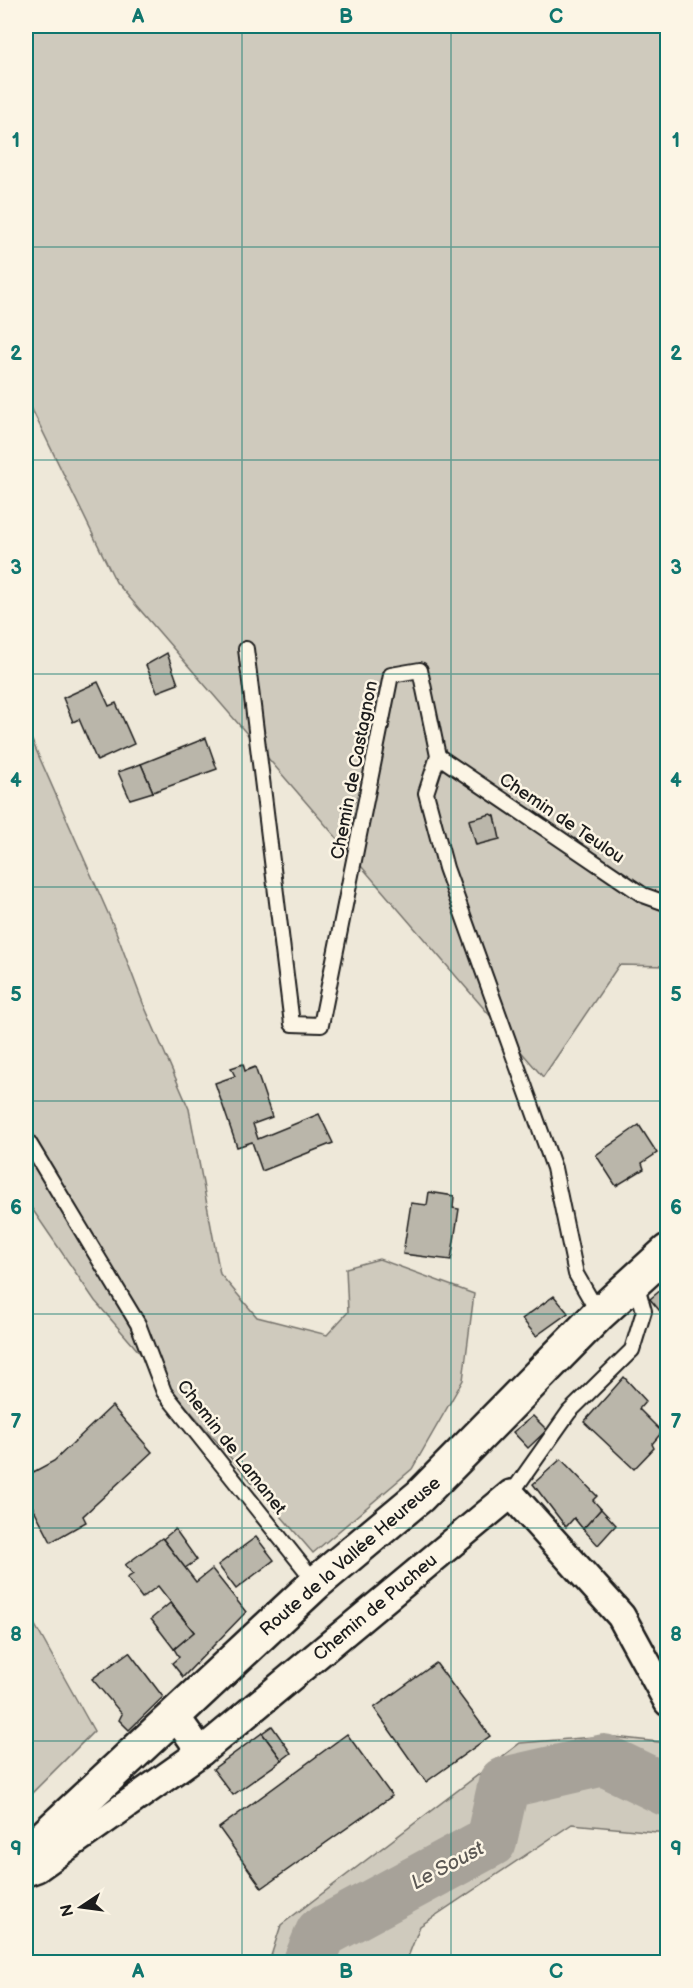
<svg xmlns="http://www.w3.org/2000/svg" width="693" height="1988" font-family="'Balsamiq Sans',sans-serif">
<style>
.green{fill:#cfcabd;stroke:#76736c;stroke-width:1.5}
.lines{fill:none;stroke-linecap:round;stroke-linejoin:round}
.river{stroke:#a7a299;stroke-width:52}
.building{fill:#bab6aa;stroke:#1c1c1c;stroke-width:1.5}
.service-casing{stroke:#1c1c1c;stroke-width:18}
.minor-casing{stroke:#1c1c1c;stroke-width:32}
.tertiary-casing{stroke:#1c1c1c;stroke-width:38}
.service{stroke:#fcf5e5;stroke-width:14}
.minor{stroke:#fcf5e5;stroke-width:27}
.tertiary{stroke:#fcf5e5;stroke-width:33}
.grid{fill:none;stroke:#0f766e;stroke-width:1.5;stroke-opacity:0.55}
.labels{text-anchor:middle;stroke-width:5;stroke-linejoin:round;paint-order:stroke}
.street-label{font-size:18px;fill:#1c1c1c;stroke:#fcf5e5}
.water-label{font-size:20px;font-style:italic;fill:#5b5854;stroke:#fcf5e5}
.neatline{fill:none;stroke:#0f766e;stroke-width:2}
.grid-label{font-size:20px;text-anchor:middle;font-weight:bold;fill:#0f766e}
</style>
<rect width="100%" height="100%" fill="#eee8d9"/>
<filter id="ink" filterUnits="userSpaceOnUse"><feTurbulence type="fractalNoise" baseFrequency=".0167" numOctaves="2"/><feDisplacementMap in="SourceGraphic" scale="12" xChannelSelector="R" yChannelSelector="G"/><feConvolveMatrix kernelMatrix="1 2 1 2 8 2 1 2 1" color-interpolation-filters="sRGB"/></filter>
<g filter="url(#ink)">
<g class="green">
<path d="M26 26H667V966L619 965 543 1077 116 582 26 397Z"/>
<path d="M26 727 115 929 143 1003 189 1109 220 1274 257 1317 327 1335 348 1312 346 1268 379 1259 474 1294 463 1380 412 1469 313 1553 95 1301 26 1200Z"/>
<path d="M26 1609 94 1731 26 1799Z"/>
<path d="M606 1736 667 1743V1833L572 1824 420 1926 406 1962H269L281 1925 520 1743Z"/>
</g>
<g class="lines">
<path class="river" d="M309 1962 321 1933 491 1841 504 1783 604 1760 668 1791"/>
</g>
<g class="building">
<path d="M167 653 178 684 157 692 146 665Z"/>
<path d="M98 682 109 706 116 703 134 744 97 761 79 719 73 722 63 698Z"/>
<path d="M206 738 217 769 153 792 141 764Z"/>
<path d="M141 764 153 792 130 799 118 772Z"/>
<path d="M491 814 495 816 500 839 476 845 469 820Z"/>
<path d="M243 1064 245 1071 255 1067 272 1117 253 1124 258 1139 319 1114 333 1143 262 1171 252 1142 237 1147 215 1083 235 1076 231 1068Z"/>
<path d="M639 1125 657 1153 642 1163 644 1169 616 1186 596 1155Z"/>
<path d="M429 1192 454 1196 453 1208 459 1209 451 1260 403 1254 411 1203 427 1205Z"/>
<path d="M668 1284V1321L650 1299Z"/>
<path d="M554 1296 568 1313 536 1336 522 1319Z"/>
<path d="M624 1377 646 1401 639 1409 662 1432 652 1444 654 1448 634 1469 584 1422Z"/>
<path d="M112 1406 152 1452 83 1516 86 1522 51 1542 26 1494V1476L54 1461Z"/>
<path d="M533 1416 547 1430 528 1448 513 1432Z"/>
<path d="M561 1459 597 1496 593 1500 601 1509 583 1529 574 1518 566 1527 533 1484Z"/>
<path d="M601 1509 616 1525 598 1545 583 1529Z"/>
<path d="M175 1529 197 1560 185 1568 163 1539Z"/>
<path d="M256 1537 274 1560 236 1589 218 1565Z"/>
<path d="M162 1538 196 1582 212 1569 246 1612 183 1677 172 1663 179 1657 174 1649 194 1632 158 1586 142 1598 127 1578 133 1574 125 1565Z"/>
<path d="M170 1603 194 1632 174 1649 151 1619Z"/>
<path d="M129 1652 163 1697 129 1730 119 1720 122 1714 92 1679Z"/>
<path d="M436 1663 490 1736 426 1782 374 1708Z"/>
<path d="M272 1726 291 1753 282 1760 262 1733Z"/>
<path d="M262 1733 282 1760 233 1795 213 1769Z"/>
<path d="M347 1734 392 1796 262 1888 219 1828Z"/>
</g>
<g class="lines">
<defs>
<g id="service">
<path d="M246 649 292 1024 321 1025 391 675 420 670 438 756 426 793 446 868 554 1168 576 1274 599 1314"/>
<path d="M438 756 643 895 668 904"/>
<path d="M26 1138 138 1324 164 1392 316 1583"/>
<path d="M511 1494 569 1412 632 1350 644 1311 636 1283"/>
</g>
<g id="minor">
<path d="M174 1714 201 1752"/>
<path d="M26 1872 37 1868 201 1752 511 1494 621 1616 668 1702"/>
</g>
<path id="tertiary" d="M26 1854 316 1583 420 1496 599 1314 668 1251"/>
</defs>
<use href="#service" class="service-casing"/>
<use href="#minor" class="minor-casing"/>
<use href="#tertiary" class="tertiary-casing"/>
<use href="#service" class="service"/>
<use href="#minor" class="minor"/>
<use href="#tertiary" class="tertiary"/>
</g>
</g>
<path class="grid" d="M242 26V1962M451 26V1962M26 247H668M26 460H668M26 674H668M26 887H668M26 1101H668M26 1314H668M26 1528H668M26 1741H668"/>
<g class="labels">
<g class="street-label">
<text transform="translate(354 770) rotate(-79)" y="6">Chemin de Castagnon</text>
<text transform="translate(562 818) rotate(34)" y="6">Chemin de Teulou</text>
<text transform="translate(232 1447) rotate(52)" y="6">Chemin de Lamanet</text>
<text transform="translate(350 1556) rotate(-41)" y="6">Route de la Vallée Heureuse</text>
<text transform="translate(375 1607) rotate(-40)" y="6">Chemin de Pucheu</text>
</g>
<g class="water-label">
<text transform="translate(447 1865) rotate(-28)" y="7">Le Soust</text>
</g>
</g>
<rect width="693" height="1988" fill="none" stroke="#fcf5e5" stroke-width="66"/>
<g transform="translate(81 1907) rotate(257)" stroke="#fcf5e5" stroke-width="4.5" paint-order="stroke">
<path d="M0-4.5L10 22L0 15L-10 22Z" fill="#1c1c1c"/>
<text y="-9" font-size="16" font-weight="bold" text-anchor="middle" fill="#1c1c1c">N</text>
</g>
<rect x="33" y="33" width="627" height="1922" class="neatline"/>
<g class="grid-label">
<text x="138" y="23">A</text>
<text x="346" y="23">B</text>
<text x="556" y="23">C</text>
<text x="16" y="147">1</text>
<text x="676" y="147">1</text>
<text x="16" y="360">2</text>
<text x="676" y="360">2</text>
<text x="16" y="574">3</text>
<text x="676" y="574">3</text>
<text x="16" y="787">4</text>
<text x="676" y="787">4</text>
<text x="16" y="1001">5</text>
<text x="676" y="1001">5</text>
<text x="16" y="1214">6</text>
<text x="676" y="1214">6</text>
<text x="16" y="1428">7</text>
<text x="676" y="1428">7</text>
<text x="16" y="1641">8</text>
<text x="676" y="1641">8</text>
<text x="16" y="1855">9</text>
<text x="676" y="1855">9</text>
<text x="138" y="1978">A</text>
<text x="346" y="1978">B</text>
<text x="556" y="1978">C</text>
</g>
</svg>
